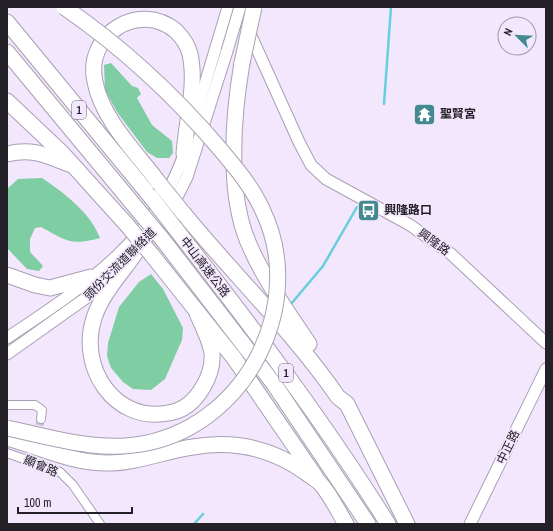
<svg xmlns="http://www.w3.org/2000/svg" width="553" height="531" font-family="'Archivo Narrow','Noto Sans TC',sans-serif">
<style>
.forest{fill:#7ecda3}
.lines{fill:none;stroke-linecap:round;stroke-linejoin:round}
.stream{stroke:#66cfde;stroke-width:2.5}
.street-tunnel{stroke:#c9bfd1;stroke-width:8;stroke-dasharray:8 4;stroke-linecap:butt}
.street-casing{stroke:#a99fb3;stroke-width:10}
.secondary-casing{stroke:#a99fb3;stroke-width:13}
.highway-casing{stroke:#a99fb3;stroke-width:17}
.street{stroke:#fff;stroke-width:8}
.secondary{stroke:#fff;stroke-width:11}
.highway{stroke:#fff;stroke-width:15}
.secondary-bridge-casing{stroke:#a99fb3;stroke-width:13;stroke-linecap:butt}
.highway-bridge-casing{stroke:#a99fb3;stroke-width:17;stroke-linecap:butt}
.secondary-bridge{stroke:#fff;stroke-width:11}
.highway-bridge{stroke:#fff;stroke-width:15}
.labels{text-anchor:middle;stroke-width:3.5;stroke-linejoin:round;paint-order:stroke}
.shield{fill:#f2e7fc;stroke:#625c67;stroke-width:1}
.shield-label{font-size:11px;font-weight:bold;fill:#242027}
.poi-label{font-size:12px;font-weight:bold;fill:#242027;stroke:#f2e7fc;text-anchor:start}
.street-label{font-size:12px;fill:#242027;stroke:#f2e7fc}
</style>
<rect width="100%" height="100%" fill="#f2e7fc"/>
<g class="forest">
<path d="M111 63 132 86 138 88 141 94 137 98 152 125 172 141 173 153 169 158H157L147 152 117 112 105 90 104 65Z"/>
<path d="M42 178C64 193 90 212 100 238 70 246 67 241 41 227L35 228 30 239V252L43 266 39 271 27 269 7 248V189L18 179Z"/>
<path d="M151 274 163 289 183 328 182 340 165 379 151 390 133 389 123 382 111 368 107 356 108 343 119 307 139 282Z"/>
</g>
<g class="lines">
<g class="stream">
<path d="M384 104 391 7"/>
<path d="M291 304 323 266 357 207"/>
<path d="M194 524 203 514"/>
</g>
<path class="street-tunnel" d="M30 460 41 419"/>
<defs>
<g id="street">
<path d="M7 405H35L42 410 41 419"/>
<path d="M7 453 60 472 73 485 100 524"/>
</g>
<g id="secondary">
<path d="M238 7 299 142 311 165 326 179 410 225 451 254 546 343"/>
<path d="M193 124 228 7"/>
<path d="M138 249 171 209 187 177 227 51"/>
<path d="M7 338C82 288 158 239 186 148"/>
<path d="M7 354 93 293 115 272"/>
<path d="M470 524 546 369"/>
</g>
<g id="highway">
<path d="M7 22 151 197"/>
<path d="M7 52 138 210"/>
<path d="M242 63C233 115 227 192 248 242 263 278 287 311 309 344"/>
<path d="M7 101 62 153 127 225"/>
<path d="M7 154C33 148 45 155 69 164"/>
<path d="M159 183C136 152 103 121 95 82 84 35 139 0 176 31 182 37 188 46 190 54 197 86 186 121 184 154"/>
<path d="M184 214C235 276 293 332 338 397L347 404 407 524"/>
<path d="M175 228C250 324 323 420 388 524"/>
<path d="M163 240 274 384 368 524"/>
<path d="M136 252C122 273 102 293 94 318 78 367 114 423 168 413 184 411 195 401 203 387 209 377 213 365 212 353 210 339 202 326 197 313"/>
<path d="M152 255 234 358 315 476"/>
<path d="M7 275 35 285 50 288 91 277"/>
<path d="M7 438C40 447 71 463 107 463 137 463 164 451 193 447 234 440 271 448 305 472 310 476 316 479 320 483 330 494 338 511 346 524"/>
</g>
</defs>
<use href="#street" class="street-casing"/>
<use href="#secondary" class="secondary-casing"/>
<use href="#highway" class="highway-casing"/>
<use href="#street" class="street"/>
<use href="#secondary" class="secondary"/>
<use href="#highway" class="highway"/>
<defs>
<path id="secondary-bridge" d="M227 51 240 7"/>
<g id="highway-bridge">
<path d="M242 63 254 7"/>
<path d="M159 183 184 214"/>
<path d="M151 197 175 228"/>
<path d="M138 210 163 240"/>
<path d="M127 225 152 255"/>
<path d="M7 428C54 438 99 453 147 443 248 422 308 302 262 209 252 187 236 168 220 149 175 96 122 47 64 7"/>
</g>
</defs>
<use href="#secondary-bridge" class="secondary-bridge-casing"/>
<use href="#highway-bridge" class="highway-bridge-casing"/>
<use href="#secondary-bridge" class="secondary-bridge"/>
<use href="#highway-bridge" class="highway-bridge"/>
</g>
<defs>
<symbol id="temple-square" viewBox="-11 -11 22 22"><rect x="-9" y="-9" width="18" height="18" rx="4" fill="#428a90" stroke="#f2e7fc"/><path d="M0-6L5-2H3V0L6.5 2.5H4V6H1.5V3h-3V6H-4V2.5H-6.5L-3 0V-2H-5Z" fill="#fff"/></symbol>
<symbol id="bus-square" viewBox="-11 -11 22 22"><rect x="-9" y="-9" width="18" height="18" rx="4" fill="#428a90" stroke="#f2e7fc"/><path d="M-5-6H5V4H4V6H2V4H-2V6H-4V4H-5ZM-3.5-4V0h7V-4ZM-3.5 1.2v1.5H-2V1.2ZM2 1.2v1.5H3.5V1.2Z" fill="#fff"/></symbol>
</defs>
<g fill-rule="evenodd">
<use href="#temple-square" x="412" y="102" width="25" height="25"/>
<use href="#bus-square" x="356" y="198" width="25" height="25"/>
</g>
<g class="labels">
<g class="shield">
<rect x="72" y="101" width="14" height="18" rx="3"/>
<rect x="279" y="364" width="14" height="18" rx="3"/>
</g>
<g class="shield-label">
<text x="79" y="114">1</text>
<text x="286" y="377">1</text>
</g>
<g class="poi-label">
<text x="440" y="118">聖賢宮</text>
<text x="384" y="214">興隆路口</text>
</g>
<g class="street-label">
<text transform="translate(434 242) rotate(36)" y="4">興隆路</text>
<text transform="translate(120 264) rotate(-45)" y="4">頭份交流道聯絡道</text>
<text transform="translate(205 267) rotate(52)" y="4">中山高速公路</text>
<text transform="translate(508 447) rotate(-64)" y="4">中正路</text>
<text transform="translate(41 466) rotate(23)" y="4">顯會路</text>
</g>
</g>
<rect width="553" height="531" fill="none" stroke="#242027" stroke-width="16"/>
<g transform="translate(517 36) rotate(294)"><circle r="19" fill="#f2e7fc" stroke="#a097a7"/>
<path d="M0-3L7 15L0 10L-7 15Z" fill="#428a90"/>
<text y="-6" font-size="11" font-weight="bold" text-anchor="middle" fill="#242027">N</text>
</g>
<path d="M18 507v6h114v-6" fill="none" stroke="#242027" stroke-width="2"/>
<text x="24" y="507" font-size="12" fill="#242027" stroke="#f2e7fc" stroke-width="3" paint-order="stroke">100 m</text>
</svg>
